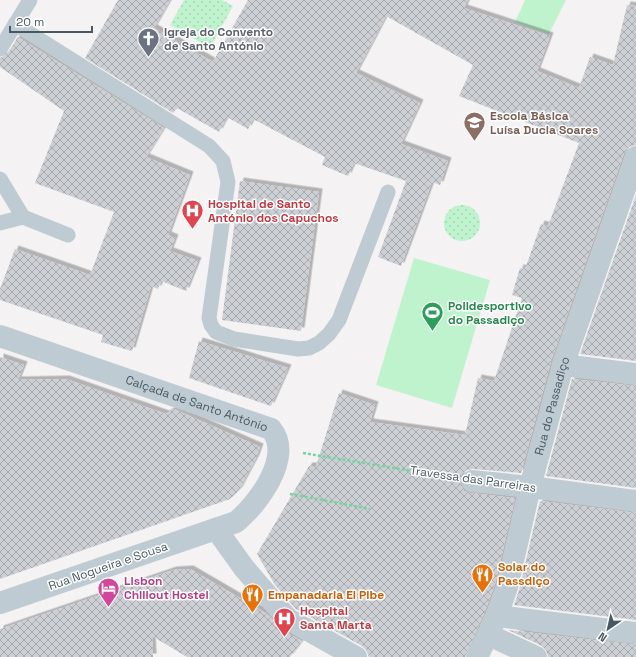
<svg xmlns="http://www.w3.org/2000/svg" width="636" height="657" font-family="'Space Grotesk',sans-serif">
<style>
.grass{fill:#bff3ce}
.park{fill:url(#park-dots)}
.building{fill:url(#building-cross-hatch);filter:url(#shadow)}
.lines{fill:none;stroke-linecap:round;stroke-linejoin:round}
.path{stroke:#74d59c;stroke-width:2.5;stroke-dasharray:3 2;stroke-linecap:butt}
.service{stroke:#bfcbd2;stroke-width:15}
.pedestrian{stroke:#bfcbd2;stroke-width:22}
.minor{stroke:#bfcbd2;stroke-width:22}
.labels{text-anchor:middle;stroke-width:3;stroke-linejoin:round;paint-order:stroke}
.worship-label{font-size:12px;font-weight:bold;fill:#5b616d;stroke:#fff;text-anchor:start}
.education-label{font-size:12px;font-weight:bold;fill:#785e54;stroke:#fff;text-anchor:start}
.health-label{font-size:12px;font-weight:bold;fill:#be3a42;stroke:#fff;text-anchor:start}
.leisure-label{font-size:12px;font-weight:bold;fill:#27864d;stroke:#fff;text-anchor:start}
.street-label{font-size:12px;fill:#485862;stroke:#fff}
.food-label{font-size:12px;font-weight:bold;fill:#c56008;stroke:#fff;text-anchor:start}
.hotel-label{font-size:12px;font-weight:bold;fill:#b23c85;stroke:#fff;text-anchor:start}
</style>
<defs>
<pattern id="park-dots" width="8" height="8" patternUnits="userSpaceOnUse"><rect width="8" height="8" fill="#bff3ce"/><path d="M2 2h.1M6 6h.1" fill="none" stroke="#a6d2b3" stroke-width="1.8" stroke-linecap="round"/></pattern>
<pattern id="building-cross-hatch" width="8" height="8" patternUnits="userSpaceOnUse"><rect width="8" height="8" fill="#ccd0d5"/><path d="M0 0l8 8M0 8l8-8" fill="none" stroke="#a8acb0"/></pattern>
<filter id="shadow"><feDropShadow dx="3.5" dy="-3.5" stdDeviation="0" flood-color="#0004"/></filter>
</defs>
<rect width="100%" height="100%" fill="#f4f2f2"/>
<g class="grass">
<path d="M525 0H566L549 34 515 22Z"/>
<path d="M414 258 490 280 452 408 376 385Z"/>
</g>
<g class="park">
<path d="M184 0H222L233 6 210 48 170 25Z"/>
<circle cx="462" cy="223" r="18"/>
</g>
<g class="building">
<path d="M118 0H170L154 28 213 62 248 0H468L464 8 550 36 537 71 579 88 590 57 613 65 627 5 636 6V145L628 147 624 153 551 361 521 473 473 469 467 470 462 473 460 479 461 486 464 491 470 493 515 498 495 584 485 611 465 657H369L366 650 362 646 296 609 275 585 257 554 309 466H316L339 393 375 405 370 422 465 435 478 378 494 381 522 298 512 295 520 268 525 269 541 224 548 226 579 143 459 96 473 65 386 16 356 73 420 103 401 144 448 161 440 185 432 182 401 266 378 257 406 181 354 163 348 176 322 165 325 157 253 119 248 129 227 117 219 132 177 108 173 113 85 58Z"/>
<path d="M18 37 164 128 146 157 190 175 168 235 175 238 170 251 198 261 186 291 161 281 158 289 151 286 132 351 101 342 103 335 0 300V289L15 249 90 275 114 212 35 183 64 111 0 67V58L7 54Z"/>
<path d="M240 181 319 192 301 331 222 320Z"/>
<path d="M636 195V361L580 354Z"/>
<path d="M199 341 288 368 271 406 189 378Z"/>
<path d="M0 357 24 365 18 380 66 379 166 414 174 409 260 447 256 458 239 490 230 499 0 579Z"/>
<path d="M572 379 636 386V488L546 476Z"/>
<path d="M540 501 636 513V620L514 605 519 590Z"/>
<path d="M190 569 267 614 282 630 302 641 290 657H187L152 636 153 657H0V629L173 570Z"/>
<path d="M508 630 636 645V657H548L546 650 542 646Z"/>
</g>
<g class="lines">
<g class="path">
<path d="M303 453 448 477"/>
<path d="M290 494 370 509"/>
</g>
<g class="service">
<path d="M15 24 209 146 223 161 228 182 209 318 211 325 216 332 234 339 298 349 309 348 319 343 329 334 339 320 388 192"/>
<path d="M0 49 30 0"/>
<path d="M0 179 23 217"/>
<path d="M0 223 23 217 68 235"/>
</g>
<path class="pedestrian" d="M472 481 530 487"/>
<g class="minor">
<path id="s1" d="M0 336 271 429C294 456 258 504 236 522L0 603"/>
<path d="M563 365 636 374"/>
<path d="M530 487 636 501"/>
<path d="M216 529 244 568 288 619 356 657"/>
<path d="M497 616 636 633"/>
<path d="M489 635 536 657"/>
<path id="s2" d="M477 657 497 616 507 587 530 487 563 365 636 157"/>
</g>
</g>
<defs>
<symbol id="church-pin" viewBox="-11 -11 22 30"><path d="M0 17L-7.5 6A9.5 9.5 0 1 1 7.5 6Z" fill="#6b7280" stroke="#fff"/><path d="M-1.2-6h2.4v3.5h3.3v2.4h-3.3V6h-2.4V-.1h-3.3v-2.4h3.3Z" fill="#fff"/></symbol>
<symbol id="school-pin" viewBox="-11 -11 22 30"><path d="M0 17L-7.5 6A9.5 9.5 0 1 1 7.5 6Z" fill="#8d6e63" stroke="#fff"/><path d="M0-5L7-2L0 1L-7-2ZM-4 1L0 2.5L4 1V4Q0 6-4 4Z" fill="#fff"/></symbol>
<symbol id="hospital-pin" viewBox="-11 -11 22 30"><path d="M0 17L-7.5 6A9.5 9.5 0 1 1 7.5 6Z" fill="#e0444e" stroke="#fff"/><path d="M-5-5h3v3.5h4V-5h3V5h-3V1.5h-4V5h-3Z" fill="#fff"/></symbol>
<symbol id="stadium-pin" viewBox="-11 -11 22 30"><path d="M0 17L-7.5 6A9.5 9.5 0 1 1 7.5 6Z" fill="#2e9e5b" stroke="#fff"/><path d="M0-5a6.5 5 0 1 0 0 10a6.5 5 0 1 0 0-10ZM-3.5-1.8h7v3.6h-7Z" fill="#fff"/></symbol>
<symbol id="restaurant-pin" viewBox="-11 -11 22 30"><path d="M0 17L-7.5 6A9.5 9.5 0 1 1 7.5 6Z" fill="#e8710a" stroke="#fff"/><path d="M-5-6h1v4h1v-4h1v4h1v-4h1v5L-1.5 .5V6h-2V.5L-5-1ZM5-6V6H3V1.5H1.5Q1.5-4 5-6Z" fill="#fff"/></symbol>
<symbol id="hotel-pin" viewBox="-11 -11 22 30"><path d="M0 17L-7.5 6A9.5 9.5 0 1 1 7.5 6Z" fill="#d1479c" stroke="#fff"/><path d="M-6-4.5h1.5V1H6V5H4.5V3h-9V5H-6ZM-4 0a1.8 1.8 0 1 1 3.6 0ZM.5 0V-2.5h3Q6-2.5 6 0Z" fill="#fff"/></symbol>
</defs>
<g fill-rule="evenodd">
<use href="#church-pin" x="136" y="26" width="25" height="34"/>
<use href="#school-pin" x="462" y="110" width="25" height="34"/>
<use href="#hospital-pin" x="180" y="198" width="25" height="34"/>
<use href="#stadium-pin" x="420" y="300" width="25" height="34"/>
<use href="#restaurant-pin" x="470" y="562" width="25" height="34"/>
<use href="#hotel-pin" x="96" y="576" width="25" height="34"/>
<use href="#restaurant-pin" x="240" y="582" width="25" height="34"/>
<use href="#hospital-pin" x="272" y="606" width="25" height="34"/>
</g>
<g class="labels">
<g class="worship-label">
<text x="164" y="36">Igreja do Convento<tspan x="164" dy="14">de Santo António</tspan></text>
</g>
<g class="education-label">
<text x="490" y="120">Escola Básica<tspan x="490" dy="14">Luísa Ducla Soares</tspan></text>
</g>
<g class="health-label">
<text x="208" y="208">Hospital de Santo<tspan x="208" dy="14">António dos Capuchos</tspan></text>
<text x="300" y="615">Hospital<tspan x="300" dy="14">Santa Marta</tspan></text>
</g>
<g class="leisure-label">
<text x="448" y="310">Polidesportivo<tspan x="448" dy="14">do Passadiço</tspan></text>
</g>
<g class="street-label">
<text dy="4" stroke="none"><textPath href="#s1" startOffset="208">Calçada de Santo António</textPath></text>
<text dy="4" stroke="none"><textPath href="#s2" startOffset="263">Rua do Passadiço</textPath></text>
<text transform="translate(473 479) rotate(8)" y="4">Travessa das Parreiras</text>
<text transform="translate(108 566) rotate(-19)" y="4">Rua Nogueira e Sousa</text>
</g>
<g class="food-label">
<text x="498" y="571">Solar do<tspan x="498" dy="14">Passdiço</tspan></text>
<text x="268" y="599">Empanadaria El Pibe</text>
</g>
<g class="hotel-label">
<text x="124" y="585">Lisbon<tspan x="124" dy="14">Chillout Hostel</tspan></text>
</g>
</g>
<g transform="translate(608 629) rotate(214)" stroke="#ffffff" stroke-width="3" paint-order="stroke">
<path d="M0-3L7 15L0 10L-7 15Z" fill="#485862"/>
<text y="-6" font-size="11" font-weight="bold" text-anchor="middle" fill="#485862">N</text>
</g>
<path d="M10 26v6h82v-6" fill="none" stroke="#485862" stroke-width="2"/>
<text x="16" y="26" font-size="12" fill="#485862" stroke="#ffffff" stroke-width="3" paint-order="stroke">20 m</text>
</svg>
